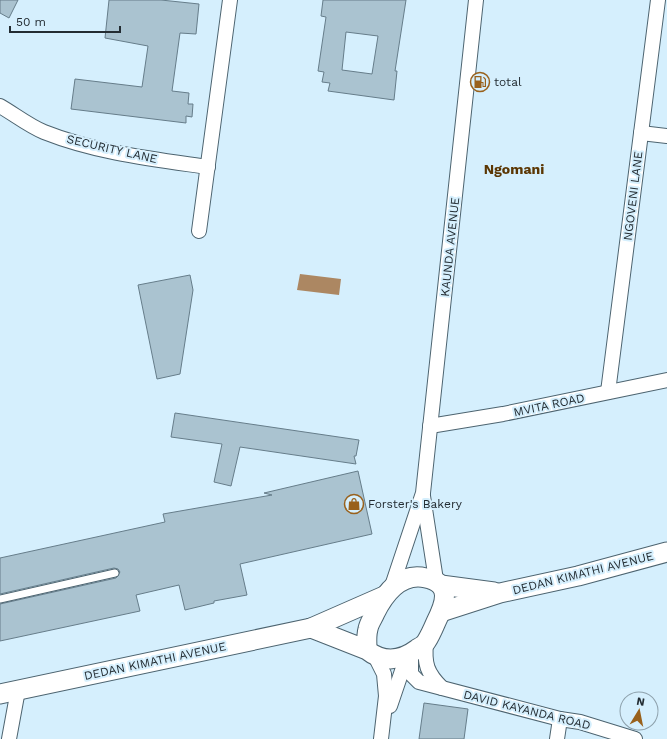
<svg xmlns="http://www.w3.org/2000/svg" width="667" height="739" font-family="'Work Sans',sans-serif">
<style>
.water{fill:#ac8762}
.building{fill:#aac3d0;stroke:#667d8a;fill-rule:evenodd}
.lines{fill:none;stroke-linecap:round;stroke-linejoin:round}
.lane-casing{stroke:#4d6470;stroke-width:9}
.street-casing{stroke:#4d6470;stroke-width:16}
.secondary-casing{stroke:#4d6470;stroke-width:21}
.lane{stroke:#fff;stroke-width:7}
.street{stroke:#fff;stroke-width:14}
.secondary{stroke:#fff;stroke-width:19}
.labels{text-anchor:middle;stroke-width:4;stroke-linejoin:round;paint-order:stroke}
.poi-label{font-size:12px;fill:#232c32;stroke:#d5effd;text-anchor:start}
.street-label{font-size:12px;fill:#232c32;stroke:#d5effd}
.quarter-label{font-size:14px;font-weight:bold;fill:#5b3603;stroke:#d5effd}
</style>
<rect width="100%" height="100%" fill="#d5effd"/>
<path class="water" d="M300 274 341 279 339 295 297 290Z"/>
<g class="building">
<path d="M0 0H18L9 18 0 13Z"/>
<path d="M109 0H161L199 4 196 34 180 33 172 91 189 93 188 104H193L192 117 186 116V123L71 109 75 79 142 87 148 46 105 38Z"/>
<path d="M323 0H406L395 71H397L394 100 328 91 330 83 322 82 324 72 318 71 326 17 321 16ZM346 32 378 36 372 74 342 70Z"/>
<path d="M190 275 193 290 180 374 157 379 138 285Z"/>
<path d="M175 413 359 440 356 456H354L356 464 240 447 231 486 214 482 222 444 171 437Z"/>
<path d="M358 471 372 534 240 564 247 595 214 601V603L185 610 179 585 136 595 140 611 0 641V604L116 578 120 572 118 569 114 568 0 594V558L165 522 163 514 272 495 264 493Z"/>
<path d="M424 703 468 709 464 739H419Z"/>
</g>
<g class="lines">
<defs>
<path id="lane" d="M0 599 115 573"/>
<g id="street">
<path d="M0 106C14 114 29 126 44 132 97 153 152 159 208 167"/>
<path d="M641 133 667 136"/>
<path d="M199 231 230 0"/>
<path d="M608 392 658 0"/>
<path d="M430 426 503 414 667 380"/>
<path d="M423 496 436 580"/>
<path d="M392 586 423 493 476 0"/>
<path d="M426 643C424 664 427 673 442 688"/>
<path d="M411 653V674L419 682 560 719 580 722 635 739"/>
<path d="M375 656 384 674 386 696 381 739"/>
<path d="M390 706 407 656"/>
<path d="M9 739 18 690"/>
<path d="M557 739 560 719"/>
</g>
<g id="secondary">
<path d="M441 585 494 592"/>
<path d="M441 612 500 593 578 576 667 552"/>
<path d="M311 628 367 650C383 663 401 661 417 649 420 647 424 645 426 642 430 636 433 629 436 622 445 604 453 584 426 578 401 572 385 593 375 613 373 618 369 623 368 629 366 636 367 643 367 650"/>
<path d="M0 694 311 628 384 596"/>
</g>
</defs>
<use href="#lane" class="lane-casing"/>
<use href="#street" class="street-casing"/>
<use href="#secondary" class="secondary-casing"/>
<use href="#lane" class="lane"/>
<use href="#street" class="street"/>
<use href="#secondary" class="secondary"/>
</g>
<defs>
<symbol id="fuel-ring" viewBox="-11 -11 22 22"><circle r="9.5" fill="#d5effd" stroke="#99611c" stroke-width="1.5"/><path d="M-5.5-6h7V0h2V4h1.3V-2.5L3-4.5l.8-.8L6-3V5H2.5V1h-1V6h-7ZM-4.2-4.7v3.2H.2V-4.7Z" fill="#99611c"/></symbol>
<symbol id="shop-ring" viewBox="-11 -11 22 22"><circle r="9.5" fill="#d5effd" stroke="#99611c" stroke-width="1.5"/><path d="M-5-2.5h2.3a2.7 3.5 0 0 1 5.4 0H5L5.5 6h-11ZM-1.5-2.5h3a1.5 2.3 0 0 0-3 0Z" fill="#99611c"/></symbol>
</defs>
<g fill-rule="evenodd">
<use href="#fuel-ring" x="469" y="71" width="22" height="22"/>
<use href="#shop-ring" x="343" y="493" width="22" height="22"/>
</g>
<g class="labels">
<g class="poi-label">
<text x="494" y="86">total</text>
<text x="368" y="508">Forster's Bakery</text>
</g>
<g class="street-label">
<text transform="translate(112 149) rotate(13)" y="4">SECURITY LANE</text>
<text transform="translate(633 196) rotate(-83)" y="4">NGOVENI LANE</text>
<text transform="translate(450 247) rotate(-84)" y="4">KAUNDA AVENUE</text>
<text transform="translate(549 405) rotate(-12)" y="4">MVITA ROAD</text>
<text transform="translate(583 573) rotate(-14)" y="4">DEDAN KIMATHI AVENUE</text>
<text transform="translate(155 661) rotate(-12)" y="4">DEDAN KIMATHI AVENUE</text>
<text transform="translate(527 710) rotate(14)" y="4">DAVID KAYANDA ROAD</text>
</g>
<g class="quarter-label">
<text x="514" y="174">Ngomani</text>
</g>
</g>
<g transform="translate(639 711) rotate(10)"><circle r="19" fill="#d5effd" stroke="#8ea1ac"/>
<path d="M0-3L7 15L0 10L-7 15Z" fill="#99611c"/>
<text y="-6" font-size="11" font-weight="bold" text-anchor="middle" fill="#232c32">N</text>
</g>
<path d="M10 26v6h110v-6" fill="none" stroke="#232c32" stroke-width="2"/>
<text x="16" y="26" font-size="12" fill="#232c32" stroke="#d5effd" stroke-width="3" paint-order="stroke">50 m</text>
</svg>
